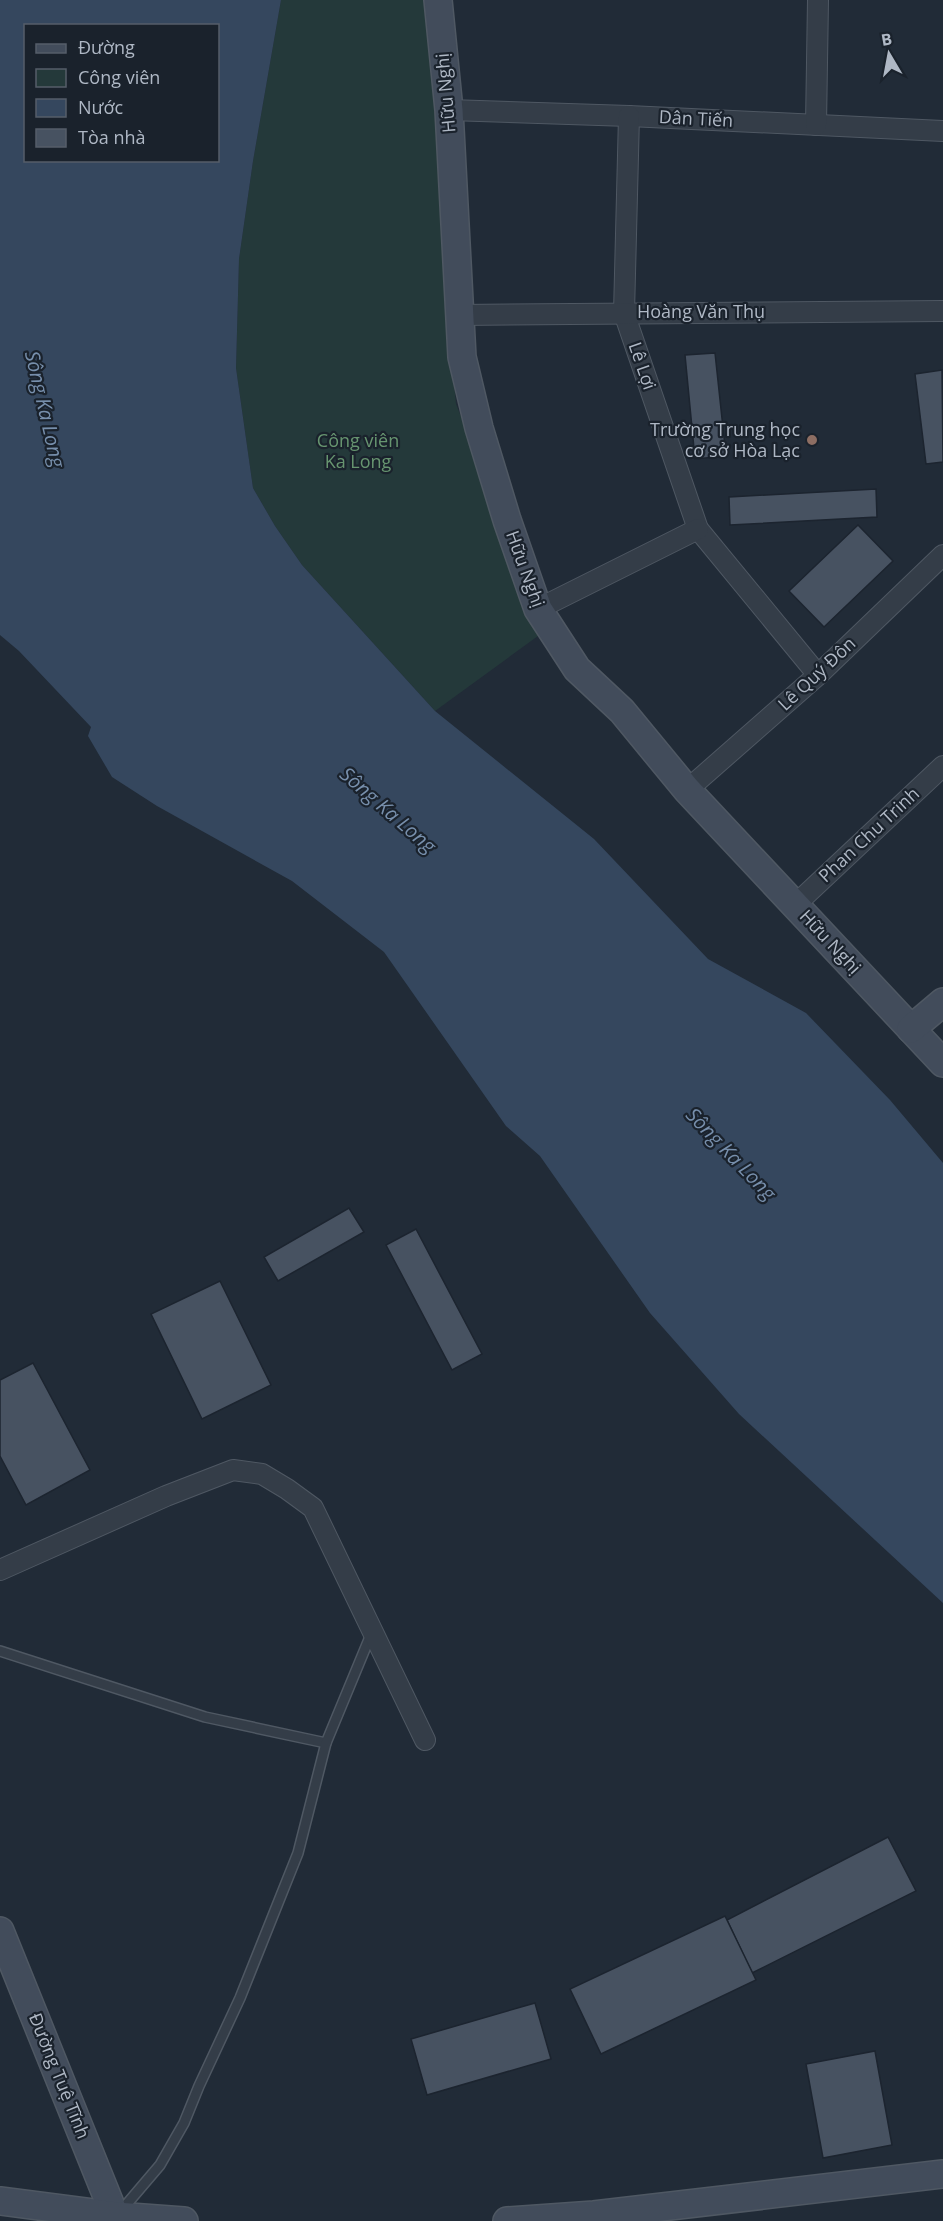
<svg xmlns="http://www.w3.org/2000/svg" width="943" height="2221" font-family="'Open Sans',sans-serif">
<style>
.green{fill:#24393a}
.water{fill:#35475e;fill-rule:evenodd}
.building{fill:#475261;stroke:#1c242f;stroke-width:1.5}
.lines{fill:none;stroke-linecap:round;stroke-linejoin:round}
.lane-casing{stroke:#4f5863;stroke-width:12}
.street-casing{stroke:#4f5863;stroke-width:22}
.secondary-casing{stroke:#4f5863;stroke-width:30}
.lane{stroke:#343d48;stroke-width:9}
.street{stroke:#343d48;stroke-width:20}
.secondary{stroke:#424c5b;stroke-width:27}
.education-dot{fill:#8d6e63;stroke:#1a222c;stroke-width:2}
.labels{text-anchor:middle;stroke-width:4.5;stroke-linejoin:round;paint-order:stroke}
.street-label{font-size:18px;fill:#afb8c5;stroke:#1a222c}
.poi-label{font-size:18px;fill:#afb8c5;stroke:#1a222c;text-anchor:end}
.park-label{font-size:18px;fill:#679570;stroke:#1a222c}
.water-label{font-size:20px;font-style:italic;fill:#778fac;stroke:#1a222c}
</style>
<rect width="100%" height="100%" fill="#212b37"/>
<path class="green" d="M281 0H446L450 341 456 404 502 520 549 628 435 711 302 565 275 526 253 488 236 368 239 259 253 161Z"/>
<path class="water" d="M0 0H281L253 161 239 259 236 368 253 488 275 526 302 565 435 711 594 839 708 959 806 1013 890 1100 943 1163V1603L739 1414 650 1313 540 1156 506 1126 384 952 292 881 157 806 112 777 88 736 91 727 19 651 0 635ZM26 26H218V160H26Z"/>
<g class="building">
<path d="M715 353 726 456 695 459 685 355Z"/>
<path d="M942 370 943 462 926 464 915 374Z"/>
<path d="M876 489 877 517 730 525 729 497Z"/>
<path d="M858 525 893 561 824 627 789 591Z"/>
<path d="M349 1208 364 1232 278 1281 264 1257Z"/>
<path d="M416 1229 482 1354 452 1370 386 1245Z"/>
<path d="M220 1281 271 1385 202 1419 151 1314Z"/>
<path d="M33 1363 90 1470 26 1505 0 1456V1380Z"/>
<path d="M888 1837 916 1891 752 1973 727 1920Z"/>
<path d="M725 1916 756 1980 601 2054 570 1989Z"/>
<path d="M535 2003 551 2059 427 2095 411 2039Z"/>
<path d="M875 2051 892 2145 823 2158 806 2064Z"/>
</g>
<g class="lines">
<defs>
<g id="lane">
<path d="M0 1651 205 1717 326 1743"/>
<path d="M120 2212 160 2165 184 2123 199 2086 240 1998 298 1853 326 1743 372 1632"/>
</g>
<g id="street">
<path d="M449 110 629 116 943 131"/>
<path d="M629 116 624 313 698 529 818 675"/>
<path d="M816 125 818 0"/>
<path d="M459 315 943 311"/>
<path d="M538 609 698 529"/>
<path d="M687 790 818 675 943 555"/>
<path d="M795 905 943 766"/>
<path d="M0 1570 166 1496 233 1470 262 1474 287 1489 313 1508 425 1740"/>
</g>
<g id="secondary">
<path d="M438 0 449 110 462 357 479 428 507 520 538 609 577 669 622 711 687 790 943 1063"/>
<path d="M911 1029 943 1002"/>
<path d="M0 1931 117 2221"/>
<path d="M0 2201 116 2216 184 2221"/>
<path d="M507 2221 594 2215 943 2174"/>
</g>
</defs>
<use href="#lane" class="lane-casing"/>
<use href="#street" class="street-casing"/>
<use href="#secondary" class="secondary-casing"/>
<use href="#lane" class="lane"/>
<use href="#street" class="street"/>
<use href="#secondary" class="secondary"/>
</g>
<circle class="education-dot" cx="812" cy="440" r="6"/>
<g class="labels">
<g class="street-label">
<text transform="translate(446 93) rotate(-95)" y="6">Hữu Nghị</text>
<text transform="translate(696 119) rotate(3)" y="6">Dân Tiến</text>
<text x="701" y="318">Hoàng Văn Thụ</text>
<text transform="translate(642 366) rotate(71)" y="6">Lê Lợi</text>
<text transform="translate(525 569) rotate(70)" y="6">Hữu Nghị</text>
<text transform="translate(817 674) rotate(-43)" y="6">Lê Quý Đôn</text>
<text transform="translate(869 835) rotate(-43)" y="6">Phan Chu Trinh</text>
<text transform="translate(830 942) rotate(47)" y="6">Hữu Nghị</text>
<text transform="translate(59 2076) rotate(68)" y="6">Đường Tuệ Tĩnh</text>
</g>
<g class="poi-label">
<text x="800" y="436">Trường Trung học<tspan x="800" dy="21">cơ sở Hòa Lạc</tspan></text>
</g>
<g class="park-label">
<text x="358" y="447">Công viên<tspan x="358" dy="21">Ka Long</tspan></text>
</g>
<g class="water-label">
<text transform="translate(45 409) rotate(77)" y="7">Sông Ka Long</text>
<text transform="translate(388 810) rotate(41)" y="7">Sông Ka Long</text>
<text transform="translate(731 1154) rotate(46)" y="7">Sông Ka Long</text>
</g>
</g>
<rect x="24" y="24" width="195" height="138" fill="#1a222c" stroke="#565e69" stroke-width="1.5"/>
<rect x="36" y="44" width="30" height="9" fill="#424c5b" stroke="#565e69" stroke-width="1.5"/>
<text x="78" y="54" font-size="18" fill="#afb8c5">Đường</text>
<rect x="36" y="69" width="30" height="18" fill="#24393a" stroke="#565e69" stroke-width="1.5"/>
<text x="78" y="84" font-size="18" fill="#afb8c5">Công viên</text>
<rect x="36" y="99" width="30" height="18" fill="#35475e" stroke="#565e69" stroke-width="1.5"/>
<text x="78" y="114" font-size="18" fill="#afb8c5">Nước</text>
<rect x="36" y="129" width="30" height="18" fill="#475261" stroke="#565e69" stroke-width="1.5"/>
<text x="78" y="144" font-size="18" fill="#afb8c5">Tòa nhà</text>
<g transform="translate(889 54) rotate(350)" stroke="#1a222c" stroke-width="4.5" paint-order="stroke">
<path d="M0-4.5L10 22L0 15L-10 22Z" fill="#afb8c5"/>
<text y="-9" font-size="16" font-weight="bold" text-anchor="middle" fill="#afb8c5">B</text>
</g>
</svg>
